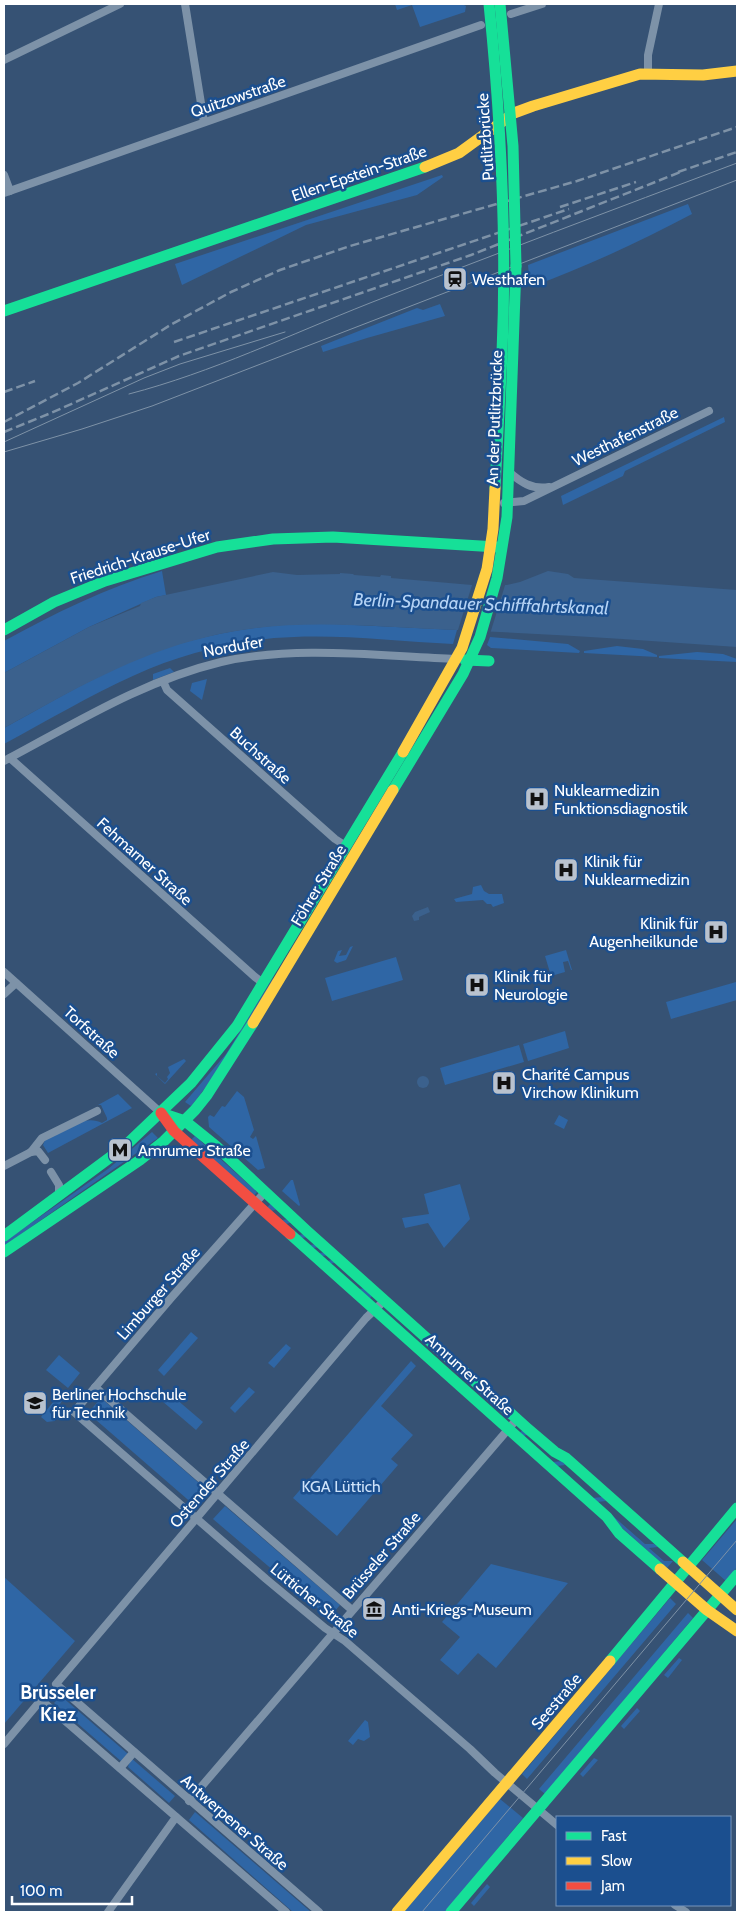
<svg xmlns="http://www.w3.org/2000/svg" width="741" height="1916" font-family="Cabin,sans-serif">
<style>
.green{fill:#2f66a5}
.water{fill:#3b618d}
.pier{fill:#365274}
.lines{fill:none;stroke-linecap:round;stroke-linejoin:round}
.street{stroke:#7d92a8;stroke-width:8}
.fast{stroke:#16e098;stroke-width:11}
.slow{stroke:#ffcf43;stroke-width:11}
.jam{stroke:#f24e42;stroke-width:11}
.tram{stroke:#7e92a7;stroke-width:1}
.rail{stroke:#7e92a7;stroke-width:2.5;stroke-dasharray:9 4;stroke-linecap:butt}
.fast-bridge{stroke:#16e098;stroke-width:11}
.labels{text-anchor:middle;stroke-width:5;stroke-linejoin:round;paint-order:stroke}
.street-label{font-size:16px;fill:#fff;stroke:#1b4f8f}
.poi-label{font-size:16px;fill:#fff;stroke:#1b4f8f;text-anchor:start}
.park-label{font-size:16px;fill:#cfe3fa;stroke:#1b4f8f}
.water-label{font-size:18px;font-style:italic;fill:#b5d3f5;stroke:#1b4f8f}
.quarter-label{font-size:19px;font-weight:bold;fill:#fff;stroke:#1b4f8f}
</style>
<rect width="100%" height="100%" fill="#365274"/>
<g class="green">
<path d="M395 4H462L466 6 465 12 420 27 412 5 397 10Z"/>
<path d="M442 175 443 177 417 195 306 225 182 285 175 264Z"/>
<path d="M688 204 692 214C639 242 586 267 530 287L528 265Z"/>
<path d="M440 304 445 316 367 338 323 352 321 346 417 308 423 310Z"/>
<path d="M724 417 725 422 625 471 623 476 563 505 561 496Z"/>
<path d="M162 571 166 595 156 597 89 627 4 673V641C55 613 106 588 162 571Z"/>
<path d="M314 623 457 630 453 644C394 641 333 633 274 638 227 643 178 655 135 675 90 695 47 721 4 744V728C43 707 81 684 122 665 181 638 249 625 314 623Z"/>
<path d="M490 637 568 644 580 651 579 653 491 648 487 645Z"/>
<path d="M617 646 643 649 657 655V657L584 653V651Z"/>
<path d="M697 652 723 654 737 659V662L659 658V656Z"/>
<path d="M170 668 174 672 153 680V674Z"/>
<path d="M207 679 202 700 190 691 192 683Z"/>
<path d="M481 885 484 891 489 894H502L504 903 493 907 491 904H487L483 900 456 902 454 899 472 894 473 887Z"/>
<path d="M353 946 346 960 337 963 334 961 338 951 342 950 339 956 346 955 350 947Z"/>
<path d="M566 950 572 970H571L568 961 563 962 565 972 551 976 545 956Z"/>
<path d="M396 957 403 980 332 1001 325 978Z"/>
<path d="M273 978 274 979C248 1022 223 1067 191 1106L185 1102 226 1054Z"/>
<path d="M736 982 737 1000 671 1019 666 1002Z"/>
<path d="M565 1031 569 1048 528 1061 523 1044Z"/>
<path d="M519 1045 524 1062 445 1085 440 1068Z"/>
<path d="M184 1059 186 1061 165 1084 155 1074 157 1073V1076L165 1083 168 1079 167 1077 170 1073 168 1067Z"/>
<path d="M237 1091 244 1097 254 1130 250 1137 253 1139 256 1136 265 1168 258 1170 209 1127 208 1117 210 1115 214 1117 222 1106 225 1107Z"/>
<path d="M118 1094 132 1108 48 1153 43 1145 45 1140C61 1132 84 1113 102 1123L107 1120V1118L101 1105H98Z"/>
<path d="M559 1115 568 1120 564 1129 554 1124Z"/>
<path d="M152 1132 158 1138 4 1246V1242L108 1169Z"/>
<path d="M195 1136 257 1192 253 1197 190 1141Z"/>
<path d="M291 1180H293L300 1205 299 1206 282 1191Z"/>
<path d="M460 1184 470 1219 444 1248 428 1223 405 1228 402 1218 429 1214 424 1194Z"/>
<path d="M271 1203 278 1209 271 1211 282 1220 289 1219 293 1222 286 1224 298 1235 305 1234 309 1237 301 1238 309 1245 317 1244 320 1247 313 1248 319 1253 327 1252 330 1255 322 1256 327 1261 335 1259 338 1262 330 1264 358 1289 367 1288 374 1294 367 1301 265 1210Z"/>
<path d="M191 1332 198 1338 164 1376 158 1370Z"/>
<path d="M286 1344 291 1348 274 1368 268 1363Z"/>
<path d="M59 1355 80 1373 68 1388 46 1370Z"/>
<path d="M411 1361 416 1366 381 1406 413 1435 391 1459 398 1465 337 1536 293 1498Z"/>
<path d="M249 1387 255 1392 235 1413 230 1408Z"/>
<path d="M169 1393 203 1422 196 1430 162 1401Z"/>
<path d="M58 1396 62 1401 56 1410 55 1421 47 1422 41 1417Z"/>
<path d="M101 1398 207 1490 194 1505 88 1413Z"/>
<path d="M524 1428 531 1434 523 1436 553 1462 562 1461 565 1465 557 1466 593 1498 602 1497 606 1501 597 1502 645 1544H654L658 1547 649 1548 664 1561H673L667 1568 518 1435Z"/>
<path d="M225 1506 340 1605 329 1618 213 1519Z"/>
<path d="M737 1519V1567L726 1581 702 1560Z"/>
<path d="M491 1564 568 1583 496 1668 478 1653 458 1675 440 1660 460 1637 442 1622Z"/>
<path d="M4 1577 75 1641 4 1724Z"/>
<path d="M670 1598 676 1604 527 1779 522 1774 523 1773Z"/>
<path d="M688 1613 693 1618 545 1794 539 1789Z"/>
<path d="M679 1658 682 1660 668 1678 664 1675Z"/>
<path d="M61 1696 128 1754 122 1762 54 1703Z"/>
<path d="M637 1708 640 1711 624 1729 621 1726Z"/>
<path d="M365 1720 368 1722 370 1737 364 1741 358 1739 353 1745 348 1741Z"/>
<path d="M131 1758 175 1796 169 1803 128 1767Z"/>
<path d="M594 1758 598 1760 583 1777 580 1774Z"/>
<path d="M500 1799 523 1818 445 1912H404Z"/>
<path d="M195 1812 311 1912H293L189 1820Z"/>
<path d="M487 1884 490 1887 474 1906 471 1903Z"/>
</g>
<g class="water">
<path d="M548 571 568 574 574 578 737 590V647C644 640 550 634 457 630 373 627 290 616 207 637 134 654 70 692 4 728V673L89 627 140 606 141 603 156 597 273 572 297 575 340 574V573L353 574 354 575 380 577 381 575 391 576V578L472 585H507L520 582Z"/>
<path d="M428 907 430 912 419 917V920L414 921 412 916 415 912Z"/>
<circle cx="423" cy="1082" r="6"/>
</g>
<path class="pier" d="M473 582H506L490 634 457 633Z"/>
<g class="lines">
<g class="street">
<path d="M185 4 204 122"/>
<path d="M511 14 542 4"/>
<path d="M4 60 120 4"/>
<path d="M648 74V55L659 4"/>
<path d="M4 175 10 191"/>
<path d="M4 193 481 25"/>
<path d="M508 471C520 482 532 490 549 487"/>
<path d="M504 503 524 501 709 411"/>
<path d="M163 681 167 690 335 839 346 846"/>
<path d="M10 758 255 977 263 983"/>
<path d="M4 761C74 724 142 681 221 662 297 645 378 656 456 659"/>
<path d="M4 972 161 1113"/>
<path d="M4 994 16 983"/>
<path d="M31 1152 38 1151 45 1160"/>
<path d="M4 1166 31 1152 42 1138 97 1111"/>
<path d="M51 1172 59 1185V1194"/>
<path d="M265 1192 171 1298 74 1412 266 1579 325 1628 345 1641 470 1749 495 1773 557 1825"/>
<path d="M95 1387 352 1610"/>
<path d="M4 1744 41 1700 286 1912"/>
<path d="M120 1768 134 1752"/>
<path d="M189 1801 517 1419"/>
<path d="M675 1905 686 1912"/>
<path d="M108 1912 176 1817"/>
<path d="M319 1912 56 1684 366 1318 384 1301"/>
</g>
<g class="fast">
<path d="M4 311 425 167"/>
<path d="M495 488 502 354"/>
<path d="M4 630 54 602 105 581 217 547 273 539 333 537 497 547"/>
<path d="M465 660 489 661"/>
<path d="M393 790 463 674 480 637 497 578 507 517 516 266"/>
<path d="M161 1113 185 1121 216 1146 307 1231 527 1428 555 1452 566 1458 683 1562"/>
<path d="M290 1234 607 1517 619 1533 660 1569"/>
<path d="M4 1236 124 1147 191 1083 237 1026 403 752"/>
<path d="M4 1252 140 1160 164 1141 195 1110 207 1095 253 1023"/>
<path d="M610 1661 737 1508"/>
<path d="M451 1912 737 1575"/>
</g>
<g class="slow">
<path d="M425 167 459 153 514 113 533 106 640 74 703 75 737 71"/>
<path d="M403 752 462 648 487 569 493 529 495 488"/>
<path d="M253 1023 393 790"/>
<path d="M683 1562 737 1610"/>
<path d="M660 1569 707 1610 737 1631"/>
<path d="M397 1912 610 1661"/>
</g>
<path class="jam" d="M161 1113 174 1131 290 1234"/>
<g class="tram">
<path d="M129 394C213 372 289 335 370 303 492 255 615 209 737 163"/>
<path d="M4 442 144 378 180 364 285 332"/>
<path d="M4 452 82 429 152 406 737 180"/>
<path d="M422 1912 737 1540"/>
</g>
<g class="rail">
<path d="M678 172 737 152"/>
<path d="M560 207 636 182"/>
<path d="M174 342 569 209"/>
<path d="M4 392 35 381"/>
<path d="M4 422 78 383 172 324 231 292 280 270 350 246 577 181 737 127"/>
<path d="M4 432 51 413 179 356 471 255 683 171"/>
</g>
<g class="fast-bridge">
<path d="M489 4C501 121 507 237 502 354"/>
<path d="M500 4 513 146 516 266"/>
</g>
</g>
<defs>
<symbol id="station-square" viewBox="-11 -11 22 22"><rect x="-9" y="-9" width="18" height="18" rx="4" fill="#b9c2ce" stroke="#1b4f8f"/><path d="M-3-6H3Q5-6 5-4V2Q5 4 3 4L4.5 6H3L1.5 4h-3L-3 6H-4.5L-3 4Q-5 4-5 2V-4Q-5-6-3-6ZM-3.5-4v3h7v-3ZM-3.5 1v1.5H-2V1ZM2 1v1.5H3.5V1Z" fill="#111"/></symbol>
<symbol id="hospital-square" viewBox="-11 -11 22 22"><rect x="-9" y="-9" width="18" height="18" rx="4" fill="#b9c2ce" stroke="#1b4f8f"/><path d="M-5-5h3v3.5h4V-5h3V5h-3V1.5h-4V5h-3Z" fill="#111"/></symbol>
<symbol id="metro-square" viewBox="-11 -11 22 22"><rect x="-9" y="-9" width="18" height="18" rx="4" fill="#b9c2ce" stroke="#1b4f8f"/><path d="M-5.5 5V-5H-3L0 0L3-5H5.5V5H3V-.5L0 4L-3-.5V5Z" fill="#111"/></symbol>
<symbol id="university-square" viewBox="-11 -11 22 22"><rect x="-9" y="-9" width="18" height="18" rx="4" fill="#b9c2ce" stroke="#1b4f8f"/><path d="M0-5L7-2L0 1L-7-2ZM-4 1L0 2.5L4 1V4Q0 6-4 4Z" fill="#111"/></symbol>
<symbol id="museum-square" viewBox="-11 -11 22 22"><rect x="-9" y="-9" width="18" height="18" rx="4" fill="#b9c2ce" stroke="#1b4f8f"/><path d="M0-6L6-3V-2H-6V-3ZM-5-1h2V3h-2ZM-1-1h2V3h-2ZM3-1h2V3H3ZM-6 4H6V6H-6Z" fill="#111"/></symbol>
</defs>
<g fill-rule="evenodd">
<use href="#station-square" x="441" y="265" width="28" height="28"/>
<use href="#hospital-square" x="523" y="785" width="28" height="28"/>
<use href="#hospital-square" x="552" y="856" width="28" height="28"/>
<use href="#hospital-square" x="702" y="918" width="28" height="28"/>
<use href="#hospital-square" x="463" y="971" width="28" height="28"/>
<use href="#hospital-square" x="490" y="1069" width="28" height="28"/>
<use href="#metro-square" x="106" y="1136" width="28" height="28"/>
<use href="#university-square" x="21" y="1389" width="28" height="28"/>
<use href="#museum-square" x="360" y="1595" width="28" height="28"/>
</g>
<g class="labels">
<g class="street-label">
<text transform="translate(238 96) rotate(-19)" y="6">Quitzowstraße</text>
<text transform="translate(485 137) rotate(-94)" y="6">Putlitzbrücke</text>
<text transform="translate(359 173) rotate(-19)" y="6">Ellen-Epstein-Straße</text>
<text transform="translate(494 418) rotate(-88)" y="6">An der Putlitzbrücke</text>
<text transform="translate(625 436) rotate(-26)" y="6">Westhafenstraße</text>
<text transform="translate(140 556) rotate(-18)" y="6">Friedrich-Krause-Ufer</text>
<text transform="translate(233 646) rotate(-10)" y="6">Nordufer</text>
<text transform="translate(261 755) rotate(42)" y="6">Buchstraße</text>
<text transform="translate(145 861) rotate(42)" y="6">Fehmarner Straße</text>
<text transform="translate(318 885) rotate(-59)" y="6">Föhrer Straße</text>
<text transform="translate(92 1032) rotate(42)" y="6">Torfstraße</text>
<text transform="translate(158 1293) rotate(-49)" y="6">Limburger Straße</text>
<text transform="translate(470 1374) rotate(42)" y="6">Amrumer Straße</text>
<text transform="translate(209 1483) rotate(-49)" y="6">Ostender Straße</text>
<text transform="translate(381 1555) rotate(-49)" y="6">Brüsseler Straße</text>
<text transform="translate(315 1600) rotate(39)" y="6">Lütticher Straße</text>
<text transform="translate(556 1701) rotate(-50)" y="6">Seestraße</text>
<text transform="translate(235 1822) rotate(41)" y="6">Antwerpener Straße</text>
</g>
<g class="poi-label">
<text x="472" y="285">Westhafen</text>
<text x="554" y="796">Nuklearmedizin<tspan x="554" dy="18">Funktionsdiagnostik</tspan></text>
<text x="584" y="867">Klinik für<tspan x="584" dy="18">Nuklearmedizin</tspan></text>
<text x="698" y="929" text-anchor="end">Klinik für<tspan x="698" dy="18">Augenheilkunde</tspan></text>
<text x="494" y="982">Klinik für<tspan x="494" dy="18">Neurologie</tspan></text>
<text x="522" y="1080">Charité Campus<tspan x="522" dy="18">Virchow Klinikum</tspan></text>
<text x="138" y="1156">Amrumer Straße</text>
<text x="52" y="1400">Berliner Hochschule<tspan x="52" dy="18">für Technik</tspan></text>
<text x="392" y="1615">Anti-Kriegs-Museum</text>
</g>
<g class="park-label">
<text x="341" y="1492">KGA Lüttich</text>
</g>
<g class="water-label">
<text transform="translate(481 604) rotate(2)" y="6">Berlin-Spandauer Schifffahrtskanal</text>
</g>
<g class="quarter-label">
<text x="58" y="1699">Brüsseler<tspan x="58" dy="22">Kiez</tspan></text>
</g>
</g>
<rect width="741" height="1916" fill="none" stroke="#ffffff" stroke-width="10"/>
<rect x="556" y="1816" width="175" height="90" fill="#1b4f8f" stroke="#7695bc"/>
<rect x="566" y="1832" width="25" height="8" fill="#16e098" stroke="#7695bc"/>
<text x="601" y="1841" font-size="15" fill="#ffffff">Fast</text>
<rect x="566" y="1857" width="25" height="8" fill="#ffcf43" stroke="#7695bc"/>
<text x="601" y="1866" font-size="15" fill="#ffffff">Slow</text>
<rect x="566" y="1882" width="25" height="8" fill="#f24e42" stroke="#7695bc"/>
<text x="601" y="1891" font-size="15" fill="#ffffff">Jam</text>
<path d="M12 1896v8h120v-8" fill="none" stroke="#ffffff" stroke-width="2.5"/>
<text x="20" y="1896" font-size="15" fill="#ffffff" stroke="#1b4f8f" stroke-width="4" paint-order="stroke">100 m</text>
</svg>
